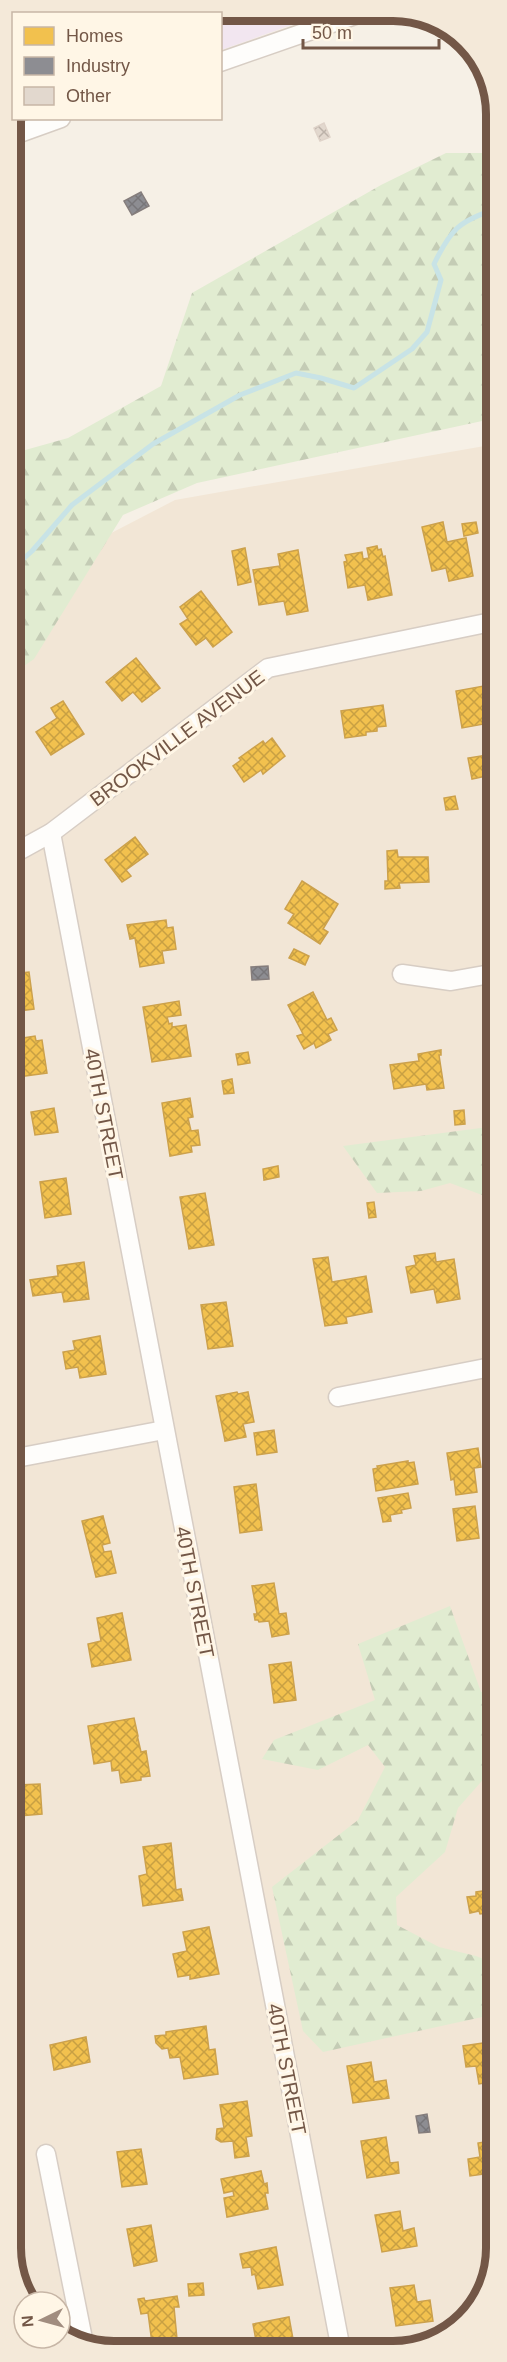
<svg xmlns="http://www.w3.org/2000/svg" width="507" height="2362" font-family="Helvetica,sans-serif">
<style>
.residential{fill:#f2e6d6}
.education{fill:#f2e6f0}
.forest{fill:url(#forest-firs)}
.homes{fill:url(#homes-cross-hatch);stroke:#cca14c;stroke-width:1.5}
.industry{fill:url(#industry-cross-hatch);stroke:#857d7c;stroke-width:1.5}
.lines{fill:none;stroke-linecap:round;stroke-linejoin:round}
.stream{stroke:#c8e3e6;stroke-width:5}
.building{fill:url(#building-cross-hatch);stroke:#dfd3c9;stroke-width:1.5}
.street-casing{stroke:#d7cdc4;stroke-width:21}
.street{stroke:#fefdfb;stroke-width:18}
.labels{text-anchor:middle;stroke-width:6;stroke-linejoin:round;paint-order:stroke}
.street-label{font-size:20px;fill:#735747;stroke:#fff6e6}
.rim{fill:none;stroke:#735747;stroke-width:8}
</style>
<defs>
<pattern id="forest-firs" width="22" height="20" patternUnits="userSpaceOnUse" patternTransform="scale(1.5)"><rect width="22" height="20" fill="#e1ecd1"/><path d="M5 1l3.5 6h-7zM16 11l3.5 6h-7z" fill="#c4ccb5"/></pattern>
<pattern id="homes-cross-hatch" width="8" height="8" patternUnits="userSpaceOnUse" patternTransform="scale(1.5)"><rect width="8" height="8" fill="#f2c14e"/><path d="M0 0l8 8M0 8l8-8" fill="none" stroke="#c8a043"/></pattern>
<pattern id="industry-cross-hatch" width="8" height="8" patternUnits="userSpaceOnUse" patternTransform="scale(1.5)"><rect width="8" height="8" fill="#8d8d92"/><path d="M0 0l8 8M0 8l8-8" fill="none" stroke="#787679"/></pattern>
<pattern id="building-cross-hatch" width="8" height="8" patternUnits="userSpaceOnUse" patternTransform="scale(1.5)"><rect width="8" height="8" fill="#e2d8ce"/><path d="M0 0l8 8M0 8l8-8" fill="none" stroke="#bcb2a9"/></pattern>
</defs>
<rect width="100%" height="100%" fill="#f6f0e6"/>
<path class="residential" d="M496 444V2254L471 2316 406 2351 93 2349 60 2330V2302H30L11 2261V585L175 500Z"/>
<path class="education" d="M320 15 221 50V16Z"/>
<g class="forest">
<path d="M446 153H496V418L197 483 123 515 34 659 11 675V454L68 438 161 386 192 293 381 185Z"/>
<path d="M496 1126V1196L482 1195 450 1183 421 1191 377 1193 343 1146Z"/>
<path d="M450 1606 481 1692 496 1689V1765L458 1808 445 1852 396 1897 397 1925 439 1947 476 1956 496 1964V2014L323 2052 303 2031 272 1887 358 1820 385 1767 368 1745 318 1770 262 1759 274 1740 375 1700 358 1644Z"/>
</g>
<g class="homes">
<path d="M443 522 447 542 466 538 473 576 449 581 446 568 432 571 422 527Z"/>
<path d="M476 522 478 533 464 536 462 524Z"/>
<path d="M377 546 378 550 381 549 383 557 385 556 392 595 368 600 365 585 348 588 344 562 347 561 345 555 362 552 363 559 369 558 367 548Z"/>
<path d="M245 548 251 582 238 585 232 551Z"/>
<path d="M298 550 308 611 287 615 284 601 259 605 253 570 280 566 278 554Z"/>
<path d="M201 591 232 632 213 647 206 638 196 645 180 624 188 619 180 607Z"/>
<path d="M136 658 160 688 142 702 133 692 122 701 106 682Z"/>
<path d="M489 685 495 722 462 728 456 691Z"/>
<path d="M63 701 84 734 51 755 36 732 57 718 51 708Z"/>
<path d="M383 705 386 726 377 727V731L366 732V735L345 738 341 711Z"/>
<path d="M272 738 285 756 263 774 261 770 244 782 233 766 241 760 239 758 263 741 265 744Z"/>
<path d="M493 754 496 774 472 779 468 758Z"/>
<path d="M455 796 458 809 446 810 444 798Z"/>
<path d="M135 837 148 854 126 870 131 876 122 882 105 860Z"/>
<path d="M397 850 398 857H428L429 882 399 883 400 888 385 889V881H388L387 851Z"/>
<path d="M496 867V899H495L492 879 485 880 483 869Z"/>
<path d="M302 881 338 904 323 929 328 932 320 944 288 923 294 914 285 909Z"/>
<path d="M16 904 20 928 12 929 14 940H11V905Z"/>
<path d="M166 920 167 928 173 927 176 949 162 951 164 963 140 967 135 938 130 939 127 925Z"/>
<path d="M294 949 309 956 305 965 289 958Z"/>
<path d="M29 972 34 1009 11 1012V974Z"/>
<path d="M313 992 327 1020 331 1018 337 1030 328 1034 331 1040 316 1048 314 1043 304 1049 297 1036 303 1034 288 1005Z"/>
<path d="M179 1001 181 1015 167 1017 169 1024 172 1023V1027L186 1025 191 1056 152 1062 143 1007Z"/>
<path d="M35 1036 36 1041 42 1040 47 1073 11 1078V1052L18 1050 17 1039Z"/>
<path d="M441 1050V1055H439L444 1088 427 1090 426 1084 394 1089 390 1065 419 1061 418 1054Z"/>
<path d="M248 1052 250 1063 238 1065 236 1054Z"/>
<path d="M232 1079 234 1093 224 1094 222 1081Z"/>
<path d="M190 1098 193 1117 188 1118 191 1131 198 1130 200 1145 191 1146 192 1152 170 1156 162 1103Z"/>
<path d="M54 1108 58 1132 35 1135 31 1112Z"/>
<path d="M464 1110 465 1124 455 1125 454 1111Z"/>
<path d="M278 1166 279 1177 264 1180 263 1169Z"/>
<path d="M66 1178 71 1214 45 1218 40 1182Z"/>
<path d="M205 1193 214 1245 189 1249 180 1197Z"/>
<path d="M374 1202 376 1217 369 1218 367 1203Z"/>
<path d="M496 1244V1294H493L485 1245Z"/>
<path d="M435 1253 436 1262 454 1259 460 1299 437 1303 434 1289 411 1293 406 1267 416 1265 414 1256Z"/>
<path d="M328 1257 332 1282 366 1276 372 1312 346 1317 347 1323 325 1326 313 1259Z"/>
<path d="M84 1262 89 1299 64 1302 62 1292 33 1296 30 1280 58 1276 57 1266Z"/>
<path d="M226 1302 233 1346 208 1349 201 1305Z"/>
<path d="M100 1336 106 1374 80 1378 78 1367 66 1369 63 1352 75 1350 73 1341Z"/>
<path d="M237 1392 238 1394 248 1392 254 1422 243 1424 246 1437 225 1441 216 1396Z"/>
<path d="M274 1430 277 1452 257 1455 254 1433Z"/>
<path d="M478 1448 481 1467 474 1468 477 1492 456 1495 454 1479 451 1480 447 1453Z"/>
<path d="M408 1461V1463L414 1462 418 1484 376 1491 373 1469 378 1468 377 1466Z"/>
<path d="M256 1484 262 1530 240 1533 234 1487Z"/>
<path d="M408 1493 411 1508 401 1510 402 1513 390 1515 391 1521 383 1522 378 1498Z"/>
<path d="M475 1506 479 1538 457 1541 453 1509Z"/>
<path d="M103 1516 110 1543 102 1545 104 1552 111 1551 116 1573 96 1577 82 1521Z"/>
<path d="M274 1583 279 1614 286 1613 289 1634 272 1637 269 1621 259 1622 258 1620H255L254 1614H257L252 1586Z"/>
<path d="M122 1613 131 1660 92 1667 88 1644 101 1641 97 1618Z"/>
<path d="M291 1662 296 1700 274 1703 269 1665Z"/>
<path d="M134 1718 138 1736 137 1740 138 1739 141 1752 146 1751 150 1776 141 1777V1780L121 1783 119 1770 112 1771 111 1761 94 1764 88 1726Z"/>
<path d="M40 1784 42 1814 19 1816 17 1785Z"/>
<path d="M171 1843 176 1890 181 1889 183 1900 143 1906 139 1876 147 1874 143 1847Z"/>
<path d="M496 1889V1912L480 1914 479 1911 470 1913 467 1897 476 1896V1892Z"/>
<path d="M209 1927 219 1974 190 1979V1975L178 1977 173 1954 187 1951 183 1932Z"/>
<path d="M206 2026 209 2050 215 2049 218 2074 184 2079 180 2057 170 2058 168 2048 162 2049 156 2043 155 2036 166 2035V2032Z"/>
<path d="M86 2037 90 2062 54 2070 50 2045Z"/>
<path d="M496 2041V2081L479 2084 476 2066 466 2067 463 2046Z"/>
<path d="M371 2062 374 2082 386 2080 389 2098 353 2103 347 2066Z"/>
<path d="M247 2101 252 2136 246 2137 249 2156 235 2158 233 2141 221 2142 216 2139 217 2129 224 2128 220 2105Z"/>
<path d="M386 2137 390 2163 398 2162 399 2173 367 2178 361 2141Z"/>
<path d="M496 2140V2187L493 2188 491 2173 470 2176 468 2159 480 2157 478 2143Z"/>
<path d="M141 2149 147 2184 122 2187 117 2152Z"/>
<path d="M261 2171 264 2184 267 2183 268 2193H265L268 2209 227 2217 224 2198 234 2196 233 2191 224 2193 221 2179Z"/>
<path d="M400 2211 403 2231 414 2228 417 2246 382 2252 375 2215Z"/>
<path d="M11 2220 18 2262 12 2263 11 2261Z"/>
<path d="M151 2225 157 2261 134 2266 127 2229Z"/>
<path d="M276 2247 283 2285 258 2289 255 2274 252 2275 251 2267 243 2268 240 2254Z"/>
<path d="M203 2283 204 2295 189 2296 188 2284Z"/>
<path d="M414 2285 417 2302 430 2300 433 2321 396 2326 390 2288Z"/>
<path d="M177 2296 179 2307H174L177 2339 152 2343 148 2313 141 2314 138 2299 144 2298 145 2301Z"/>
<path d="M289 2317 295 2350H270L268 2343 257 2346 253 2324Z"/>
</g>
<g class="industry">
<path d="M141 192 149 206 132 215 124 201Z"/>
<path d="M268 966 269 979 252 980 251 967Z"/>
<path d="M427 2114 430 2132 419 2133 416 2116Z"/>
</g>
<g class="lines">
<path class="stream" d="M11 570 32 551 72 505 153 444 240 395 296 373 321 378 354 388 412 349 427 332 441 280 434 264C451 229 459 221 496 209"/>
</g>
<path class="building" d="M324 123 330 137 320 141 314 128Z"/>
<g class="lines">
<defs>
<g id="street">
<path d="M220 62 355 15"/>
<path d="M11 136 61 118"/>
<path d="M51 833 341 2350"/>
<path d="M11 855 51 833 268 668 496 621"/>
<path d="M402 974 451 981 496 973"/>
<path d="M338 1397 496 1366"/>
<path d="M11 1459 164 1430"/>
<path d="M46 2154 84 2344"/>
</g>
</defs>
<use href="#street" class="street-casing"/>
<use href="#street" class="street"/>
</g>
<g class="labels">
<g class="street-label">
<text transform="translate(177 738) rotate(-37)" y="7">BROOKVILLE AVENUE</text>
<text transform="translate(104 1114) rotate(79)" y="7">40TH STREET</text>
<text transform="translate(195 1592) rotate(79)" y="7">40TH STREET</text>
<text transform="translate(287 2069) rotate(79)" y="7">40TH STREET</text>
</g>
</g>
<path d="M0 0H507V2362H0ZM114 21H393A93 93 0 0 1 486 114V2248A93 93 0 0 1 393 2341H114A93 93 0 0 1 21 2248V114A93 93 0 0 1 114 21Z" fill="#f4e9d9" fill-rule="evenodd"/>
<path class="rim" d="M114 21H393A93 93 0 0 1 486 114V2248A93 93 0 0 1 393 2341H114A93 93 0 0 1 21 2248V114A93 93 0 0 1 114 21Z"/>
<rect x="12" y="12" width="210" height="108" fill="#fff6e6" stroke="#c7b6a6" stroke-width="1.5"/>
<rect x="24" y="27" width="30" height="18" fill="#f2c14e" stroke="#c7b6a6" stroke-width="1.5"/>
<text x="66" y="42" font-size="18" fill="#735747">Homes</text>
<rect x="24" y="57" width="30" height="18" fill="#8d8d92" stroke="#c7b6a6" stroke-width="1.5"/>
<text x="66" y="72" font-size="18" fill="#735747">Industry</text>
<rect x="24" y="87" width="30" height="18" fill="#e2d8ce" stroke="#c7b6a6" stroke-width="1.5"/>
<text x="66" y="102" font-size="18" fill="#735747">Other</text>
<g transform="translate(42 2320) rotate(265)"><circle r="28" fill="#fff6e6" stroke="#c7b6a6" stroke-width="1.5"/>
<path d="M0-4.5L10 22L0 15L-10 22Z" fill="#a18d7f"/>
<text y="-9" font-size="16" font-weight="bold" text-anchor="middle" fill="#735747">N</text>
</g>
<path d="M303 39v9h136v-9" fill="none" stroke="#735747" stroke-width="3"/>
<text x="312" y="39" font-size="18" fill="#735747" stroke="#fff6e6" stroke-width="4.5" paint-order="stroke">50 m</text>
</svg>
